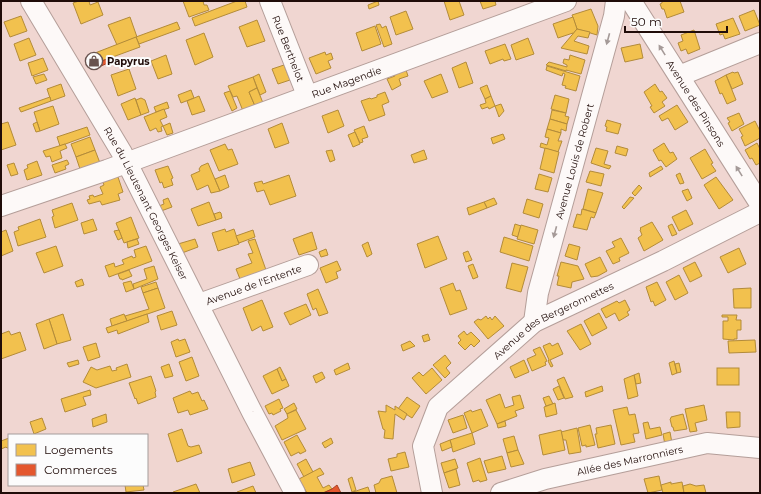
<svg xmlns="http://www.w3.org/2000/svg" width="761" height="494" font-family="Montserrat,sans-serif">
<style>
.homes{fill:#f2c14e;stroke:#b38b39}
.shops{fill:#e4572e;stroke:#a94023}
.lines{fill:none;stroke-linecap:round;stroke-linejoin:round}
.minor-casing{stroke:#b49e99;stroke-width:22}
.minor{stroke:#fdf9f8;stroke-width:20}
.oneway{fill:#a59a98}
.labels{text-anchor:middle;stroke-width:4;stroke-linejoin:round;paint-order:stroke}
.street-label{font-size:10px;fill:#200c09;stroke:#fcfcfc}
.poi-label{font-size:10px;font-weight:bold;fill:#200c09;stroke:#fcfcfc;text-anchor:start}
</style>
<rect width="100%" height="100%" fill="#f0d6d1"/>
<g class="homes">
<path d="M79 1H89L90 5 98 2 103 15 81 24 73 3Z"/>
<path d="M183 1H203L204 5H207L209 10 189 17Z"/>
<path d="M237 1H245L247 7 195 26 192 18Z"/>
<path d="M378 1 379 5 369 9 368 5Z"/>
<path d="M444 1H459L464 15 450 20Z"/>
<path d="M480 1H495L496 5 483 9Z"/>
<path d="M662 1H680L684 12 667 18 664 9H662L660 4 662 3Z"/>
<path d="M591 9 598 26 597 35 577 29 572 15Z"/>
<path d="M754 10 760 25 745 31 739 16Z"/>
<path d="M406 11 413 29 396 35 390 17Z"/>
<path d="M21 16 27 31 10 37 4 22Z"/>
<path d="M130 17 137 37 117 45 108 25Z"/>
<path d="M573 17 577 29 573 34V33L558 38 553 24Z"/>
<path d="M733 18 740 34 725 39 723 34 720 35 716 24Z"/>
<path d="M257 20 265 41 247 47 239 27Z"/>
<path d="M177 22 180 29 139 44 136 37Z"/>
<path d="M380 24 382 28 386 26 392 44 384 47 376 25Z"/>
<path d="M375 26 381 44 362 51 356 33Z"/>
<path d="M577 29 590 32 588 38 578 36 574 41 589 46 587 54 561 48Z"/>
<path d="M694 30 700 49 688 54 686 49 681 51 678 43 683 41 681 35Z"/>
<path d="M204 33 213 57 195 65 186 40Z"/>
<path d="M136 37 140 47 99 62 95 53Z"/>
<path d="M29 38 36 55 20 61 14 44Z"/>
<path d="M528 38 534 54 516 60 511 45Z"/>
<path d="M505 44 511 59 504 61 503 59 490 64 485 51Z"/>
<path d="M640 44 643 58 625 62 621 48Z"/>
<path d="M325 52 326 55 331 53 333 59 328 61 331 68 316 74 309 58Z"/>
<path d="M166 55 172 74 158 79 151 61Z"/>
<path d="M570 55 585 60 581 74 566 70V71L546 65 549 62 567 67V65L563 63 564 59 569 60Z"/>
<path d="M43 58 48 70 32 76 28 63Z"/>
<path d="M466 62 473 83 459 88 452 68Z"/>
<path d="M284 65 290 80 278 84 272 69Z"/>
<path d="M547 66 580 76 576 91 565 88 566 86 562 85 565 74 563 73 562 76 546 70Z"/>
<path d="M405 67 408 76 399 79 401 85 392 90 387 79 395 76 393 72Z"/>
<path d="M129 69 136 89 118 96 111 75Z"/>
<path d="M733 72 734 73 738 72 743 84 732 89 726 75Z"/>
<path d="M44 74 47 80 36 84 33 77Z"/>
<path d="M259 74 266 92 260 95 253 77Z"/>
<path d="M441 74 448 92 432 98 424 81Z"/>
<path d="M726 75 736 100 727 104 722 93 720 94 715 81Z"/>
<path d="M253 77 257 88 249 92 255 106 243 111 237 96 233 97 228 86Z"/>
<path d="M61 84 65 96 51 101 47 89Z"/>
<path d="M655 84 660 92 662 91 667 98 662 102 665 106 654 113 650 107 652 106 644 92Z"/>
<path d="M487 85 491 96 485 99 480 88Z"/>
<path d="M257 88 263 103 255 106 249 92Z"/>
<path d="M191 90 194 98 181 103 178 95Z"/>
<path d="M230 91 237 108 232 111 224 93Z"/>
<path d="M385 92 389 102 382 105 385 115 369 121 361 101 370 98 371 99 377 97V95Z"/>
<path d="M555 95 569 99 566 113 551 109Z"/>
<path d="M199 96 205 111 192 115 187 101Z"/>
<path d="M491 96 495 106 489 109 488 107 482 109 480 105 486 103 485 99Z"/>
<path d="M50 97 51 101 21 112 19 108Z"/>
<path d="M135 98 141 115 128 120 121 104Z"/>
<path d="M141 98 145 100 149 112 141 115 136 100Z"/>
<path d="M167 102 169 108 156 112 154 107Z"/>
<path d="M501 104 504 111 499 117 495 106Z"/>
<path d="M677 105 688 122 675 130 668 118 662 121 659 116Z"/>
<path d="M53 106 59 124 40 131 34 112Z"/>
<path d="M164 109 167 117 160 120 163 126 161 127 162 131 158 132 156 128 150 131 144 117Z"/>
<path d="M338 110 344 126 328 133 322 116Z"/>
<path d="M552 110 566 113 565 116 569 117 567 124 550 119Z"/>
<path d="M739 113 744 124 732 131 728 123 730 122 727 118Z"/>
<path d="M550 119 567 124 566 131 561 129V133L547 129Z"/>
<path d="M607 120 621 124 618 134 606 131 607 127 605 126Z"/>
<path d="M755 121 760 131V138L745 146 741 137 743 136 739 129Z"/>
<path d="M8 122 16 145 1 150V124Z"/>
<path d="M37 122 40 131 36 132 33 124Z"/>
<path d="M170 123 173 133 167 135 163 126Z"/>
<path d="M282 123 289 143 275 148 268 129Z"/>
<path d="M364 126 368 137 362 139 363 142 360 143 354 130Z"/>
<path d="M87 127 90 135 60 146 57 137Z"/>
<path d="M547 129 561 133 558 141H562L558 152 540 147 541 143 547 145 549 138 545 137Z"/>
<path d="M355 132 360 144 353 147 348 135Z"/>
<path d="M503 134 505 139 493 144 491 138Z"/>
<path d="M90 137 95 150 76 157 71 144Z"/>
<path d="M664 143 670 153 673 152 677 159 666 167 661 160 659 161 653 150Z"/>
<path d="M757 143 760 149V163L756 165 752 158 750 159 745 150Z"/>
<path d="M65 144 67 148 60 151 62 158 52 162 50 156 46 157 43 151Z"/>
<path d="M225 144 228 150 232 149 238 164 219 171 210 150Z"/>
<path d="M617 146 628 149 626 156 615 153Z"/>
<path d="M545 148 559 152 554 173 540 169Z"/>
<path d="M596 148 608 151 604 164 611 166 609 169 591 163Z"/>
<path d="M705 149 713 163 711 164 716 171 702 179 690 158Z"/>
<path d="M95 150 100 163 80 169 76 157Z"/>
<path d="M332 150 335 160 330 162 326 151Z"/>
<path d="M424 150 427 159 414 163 411 155Z"/>
<path d="M67 160 69 164 65 166 66 169 55 173 52 165Z"/>
<path d="M37 161 42 175 27 180 24 170 28 168 27 165Z"/>
<path d="M14 163 18 174 11 176 7 165Z"/>
<path d="M208 163 220 191 211 193 208 185 197 190 191 175 200 171 199 169 201 166Z"/>
<path d="M168 166 173 178 171 179 173 185 164 188 162 182 160 183 155 170Z"/>
<path d="M661 166 663 169 650 177 649 173Z"/>
<path d="M590 171 604 174 601 186 586 182Z"/>
<path d="M680 173 684 183 680 184 676 175Z"/>
<path d="M117 174 123 192 118 194 120 200 102 205 100 201 89 204 87 200 90 199 89 196 93 195 94 197 103 194 100 187 104 185 102 180Z"/>
<path d="M539 174 552 178 548 192 535 189Z"/>
<path d="M225 175 229 187 220 191 215 179Z"/>
<path d="M289 175 296 196 270 205 264 190 257 192 254 183 262 181 263 184Z"/>
<path d="M716 177 733 200 719 209 704 185Z"/>
<path d="M639 185 642 188 635 196 632 193Z"/>
<path d="M588 189 603 193 596 213 583 209Z"/>
<path d="M688 189 692 198 687 201 682 191Z"/>
<path d="M630 197 634 198 624 209 622 207Z"/>
<path d="M168 198 172 207 161 211 159 206 164 204 163 200Z"/>
<path d="M494 198 497 204 487 208 484 202Z"/>
<path d="M527 199 543 204 539 218 523 213Z"/>
<path d="M209 202 216 220 198 226 191 209Z"/>
<path d="M484 202 487 208 469 215 467 208Z"/>
<path d="M72 203 78 220 55 228 52 217 54 216 52 210Z"/>
<path d="M582 209 596 213 594 218 591 217 587 230 573 227 577 214 581 215Z"/>
<path d="M686 210 693 224 679 231 672 217Z"/>
<path d="M220 212 221 213 222 218 216 220 214 214Z"/>
<path d="M131 217 139 238 124 243 116 223Z"/>
<path d="M40 219 46 237 18 246 14 232 19 230 18 227Z"/>
<path d="M93 219 97 230 84 234 81 223Z"/>
<path d="M652 222 663 240 644 251 638 238 642 235 640 230 641 229 640 228Z"/>
<path d="M515 224 521 226 518 237 512 235Z"/>
<path d="M672 224 677 234 672 236 668 226Z"/>
<path d="M521 225 538 230 534 244 517 239Z"/>
<path d="M225 229 226 232 234 229 239 244 218 251 212 233Z"/>
<path d="M6 230 13 251 1 256V232Z"/>
<path d="M119 230 122 238 118 240 114 231Z"/>
<path d="M253 230 255 237 239 243 236 236Z"/>
<path d="M312 232 317 249 299 255 293 239Z"/>
<path d="M438 236 447 259 425 268 417 244Z"/>
<path d="M504 237 533 246 529 261 500 252Z"/>
<path d="M621 238 629 253 619 258 620 261 613 264 606 251 615 247 612 242Z"/>
<path d="M137 239 139 244 128 248 127 242Z"/>
<path d="M195 239 198 247 182 253 178 244Z"/>
<path d="M255 239 266 270 240 279 236 269 252 263 248 254 253 253 248 241Z"/>
<path d="M368 242 372 254 367 257 362 245Z"/>
<path d="M569 244 580 247 577 260 565 256Z"/>
<path d="M56 246 63 266 44 273 36 253Z"/>
<path d="M146 246 152 261 109 277 105 266 114 263 115 267 124 264 122 260 132 256 133 258 136 257 134 250Z"/>
<path d="M739 248 746 264 728 273 720 257Z"/>
<path d="M326 249 328 255 321 257 319 252Z"/>
<path d="M468 251 472 260 466 262 463 253Z"/>
<path d="M600 257 607 271 598 276 591 277 585 264Z"/>
<path d="M337 261 341 270 336 272 338 278 326 283 320 268Z"/>
<path d="M561 262 578 266 584 279 572 282 571 288 557 285 559 276H557Z"/>
<path d="M695 262 702 276 690 282 683 268Z"/>
<path d="M512 263 528 267 521 292 506 288Z"/>
<path d="M473 264 478 277 473 279 468 266Z"/>
<path d="M154 266 158 279 134 289 133 284 147 279 144 269Z"/>
<path d="M129 270 132 276 122 280V279H120L118 274Z"/>
<path d="M679 275 688 293 675 300 666 282Z"/>
<path d="M82 279 84 285 77 287 75 282Z"/>
<path d="M131 281 134 289 126 292 123 283Z"/>
<path d="M156 282 158 288 143 293 141 287Z"/>
<path d="M657 282 666 300 655 306 653 301 651 302 646 287Z"/>
<path d="M453 283 456 291 460 290 467 309 450 315 440 288Z"/>
<path d="M158 288 165 308 127 321 125 316 149 309 143 293Z"/>
<path d="M751 288V308H734L733 289Z"/>
<path d="M318 289 328 313 319 316 316 308 313 310 307 294Z"/>
<path d="M262 300 273 327 263 331 261 326 252 331 243 308Z"/>
<path d="M625 300 630 310 627 312 629 315 619 321 615 313 606 318 601 309 617 301 619 303Z"/>
<path d="M306 304 311 315 290 325 284 313Z"/>
<path d="M172 311 177 325 161 330 157 316Z"/>
<path d="M599 313 607 328 592 336 584 321Z"/>
<path d="M63 314 71 340 57 344 49 319Z"/>
<path d="M124 314 127 321 112 326 110 319Z"/>
<path d="M147 314 149 322 118 334 117 330 108 333 106 328Z"/>
<path d="M722 315H737L736 320H741V330H737V339H734V340L723 339V321H728V317H722Z"/>
<path d="M486 316 488 319 490 317 492 320 495 316 504 326 488 339 474 322 478 319 481 320Z"/>
<path d="M49 319 57 344 44 349 36 324Z"/>
<path d="M581 324 591 344 580 350 567 331Z"/>
<path d="M9 331 11 335 20 332 26 350 1 359V334Z"/>
<path d="M464 331 467 335 471 332 480 341 474 347 471 344 465 350 458 343 461 340 458 336Z"/>
<path d="M428 334 430 340 424 342 422 336Z"/>
<path d="M178 339 179 341 185 339 190 352 176 357 171 342Z"/>
<path d="M755 340 756 352 729 353 728 341Z"/>
<path d="M410 341 415 346 403 351 401 345Z"/>
<path d="M96 343 100 357 88 361 83 347Z"/>
<path d="M550 343 552 346 558 343 563 354 550 360 553 366 551 367 548 361 549 360 543 346Z"/>
<path d="M540 347 547 361 545 362 546 365 532 371 527 359 536 355 533 350Z"/>
<path d="M445 355 451 363 446 368 450 373 445 378 433 365Z"/>
<path d="M192 357 199 376 186 381 179 362Z"/>
<path d="M78 360 79 364 69 367 67 363Z"/>
<path d="M524 360 529 372 515 378 510 367Z"/>
<path d="M674 361 677 373 672 375 669 363Z"/>
<path d="M348 363 350 369 336 375 334 370Z"/>
<path d="M679 363 681 372 677 373 675 364Z"/>
<path d="M127 364 131 377 96 388 83 382 91 367 97 370 110 366 112 371 117 370 116 368Z"/>
<path d="M169 364 173 376 165 378 161 367Z"/>
<path d="M280 367 286 379 282 381 277 369Z"/>
<path d="M432 368 442 380 426 394 412 378 419 372 423 376Z"/>
<rect x="717" y="368" width="22" height="17"/>
<path d="M277 369 282 381 286 379 289 386 272 394 263 376Z"/>
<path d="M322 372 325 378 316 383 313 376Z"/>
<path d="M639 373 641 383 636 384 634 375Z"/>
<path d="M634 375 638 396 628 399 624 379Z"/>
<path d="M151 376 156 391 155 392 156 397 138 404 136 398 135 399 129 383Z"/>
<path d="M564 377 573 397 565 399 557 380Z"/>
<path d="M559 386 564 398 558 400 553 389Z"/>
<path d="M602 386 603 391 586 397 585 392Z"/>
<path d="M90 390 91 395 83 397 86 405 65 412 61 399Z"/>
<path d="M190 391 192 394 198 392 202 401 204 400 208 409 190 415 188 410 178 413 173 398Z"/>
<path d="M500 394 505 408 514 405 512 397 520 395 524 408 515 411 517 416 497 424 486 400Z"/>
<path d="M549 396 553 404 546 406 543 398Z"/>
<path d="M407 397 420 406 412 418 398 409Z"/>
<path d="M279 399 283 408 280 409 281 411 273 415 272 413 269 414 265 406Z"/>
<path d="M294 403 297 409 287 414 284 409Z"/>
<path d="M555 403 557 414 546 417 544 407Z"/>
<path d="M386 405 395 410V406L407 414 404 420 395 414 393 439 384 438 385 430 383 429 378 411 386 412Z"/>
<path d="M704 405 707 420 695 423 697 431 690 432 685 409Z"/>
<path d="M627 407 629 415 635 414 639 433 633 434 635 442 621 445 613 410Z"/>
<path d="M481 409 488 426 472 433 464 413 471 410 472 412Z"/>
<path d="M296 410 306 429 282 440 275 426 288 418 287 414Z"/>
<path d="M726 412H740V427L727 428Z"/>
<path d="M106 414 107 422 93 427 92 419Z"/>
<path d="M683 414 687 429 674 431 673 427H672L670 419 671 418V417Z"/>
<path d="M463 415 467 428 453 433 448 420Z"/>
<path d="M42 418 46 429 34 434 30 422Z"/>
<path d="M505 421 506 426 498 428 497 424Z"/>
<path d="M648 422 650 429 660 427 662 435 646 439 643 423Z"/>
<path d="M590 425 595 445 586 447V445L582 446 578 428Z"/>
<path d="M611 425 615 444 598 448 595 434H597L596 428Z"/>
<path d="M577 428 581 452 569 454 566 440H563L561 432Z"/>
<path d="M182 429 188 446 191 447 199 445 202 453 177 462 168 434Z"/>
<path d="M561 430 565 450 543 455 539 435Z"/>
<path d="M670 432 672 443 665 445 663 434Z"/>
<path d="M472 433 475 444 453 452 450 440Z"/>
<path d="M297 435 306 451 300 454 299 452 291 456 284 442Z"/>
<path d="M514 436 518 450 507 453 503 439Z"/>
<path d="M9 438V448H7L6 447 1 449V441Z"/>
<path d="M331 438 333 443 325 448 322 443Z"/>
<path d="M450 440 452 447 442 451 440 444Z"/>
<path d="M518 450 524 464 511 467 507 453Z"/>
<path d="M405 452 409 467 391 471 388 459 397 457V454Z"/>
<path d="M502 456 506 469 488 473 484 461Z"/>
<path d="M480 458 487 480 480 482 479 480 473 482 467 463Z"/>
<path d="M306 459 313 472 304 477 297 464Z"/>
<path d="M455 459 458 468 444 473 441 463Z"/>
<path d="M250 462 255 475 232 483 228 469Z"/>
<path d="M320 468 324 474 317 477 323 488 329 485 332 489 323 493H307L299 479Z"/>
<path d="M456 469 460 485 449 488 444 473Z"/>
<path d="M392 476 397 493H376L374 485 379 483 381 479Z"/>
<path d="M659 476 662 490 648 493 644 479Z"/>
<path d="M352 477 356 490 352 492 348 479Z"/>
<path d="M671 482V484L682 482 684 493H663L661 485Z"/>
<path d="M196 484 200 493H173V492Z"/>
<path d="M690 484 696 486 704 485 706 493H684L683 486Z"/>
<path d="M125 485H143L144 490 126 492Z"/>
<path d="M253 486 256 493H237V492Z"/>
<path d="M368 487 370 493 353 492Z"/>
</g>
<g class="shops">
<path d="M95 53 99 62 107 59 108 63 94 69 89 56Z"/>
<path d="M337 485 341 493H323L332 489Z"/>
</g>
<g class="lines">
<defs>
<g id="minor">
<path id="s1" d="M31 1 122 153 252 412 295 493"/>
<path id="s2" d="M270 1 307 95"/>
<path id="s3" d="M631 1 760 204"/>
<path d="M679 76 760 43"/>
<path id="s4" d="M1 206 107 170 566 1"/>
<path id="s5" d="M199 304 308 265"/>
<path id="s6" d="M534 322 538 293 614 16 616 1"/>
<path id="s7" d="M432 493 423 446 438 407 534 322 663 261 760 212"/>
<path id="s8" d="M501 493 545 479 707 443 760 448"/>
</g>
</defs>
<use href="#minor" class="minor-casing"/>
<use href="#minor" class="minor"/>
</g>
<defs><path id="oneway-solid" d="M-6-.8H1V-3.2L6.5 0L1 3.2V.8H-6Z"/></defs>
<g class="oneway">
<use href="#oneway-solid" transform="translate(608 39) rotate(105)"/>
<use href="#oneway-solid" transform="translate(662 50) rotate(-122)"/>
<use href="#oneway-solid" transform="translate(739 171) rotate(-122)"/>
<use href="#oneway-solid" transform="translate(555 232) rotate(105)"/>
</g>
<defs>
<symbol id="shop-ring" viewBox="-11 -11 22 22"><circle r="9.5" fill="#fcfcfc" stroke="#69534f" stroke-width="1.5"/><path d="M-5-2.5h2.3a2.7 3.5 0 0 1 5.4 0H5L5.5 6h-11ZM-1.5-2.5h3a1.5 2.3 0 0 0-3 0Z" fill="#69534f"/></symbol>
</defs>
<g fill-rule="evenodd">
<use href="#shop-ring" x="84" y="51" width="20" height="20"/>
</g>
<g class="labels">
<g class="street-label">
<text dy="4" stroke="none"><textPath href="#s2" startOffset="51">Rue Berthelot</textPath></text>
<text dy="4" stroke="none"><textPath href="#s4" startOffset="367">Rue Magendie</textPath></text>
<text dy="4" stroke="none"><textPath href="#s3" startOffset="121">Avenue des Pinsons</textPath></text>
<text dy="4" stroke="none"><textPath href="#s6" startOffset="166">Avenue Louis de Robert</textPath></text>
<text dy="4" stroke="none"><textPath href="#s1" startOffset="233">Rue du Lieutenant Georges Keiser</textPath></text>
<text dy="4" stroke="none"><textPath href="#s5" startOffset="58">Avenue de l'Entente</textPath></text>
<text dy="4" stroke="none"><textPath href="#s7" startOffset="235">Avenue des Bergeronnettes</textPath></text>
<text dy="4" stroke="none"><textPath href="#s8" startOffset="133">Allée des Marronniers</textPath></text>
</g>
<g class="poi-label">
<text x="107" y="65">Papyrus</text>
</g>
</g>
<rect width="761" height="494" fill="none" stroke="#200c09" stroke-width="4"/>
<rect x="8" y="434" width="140" height="52" fill="#fcfcfc" stroke="#a49c9b"/>
<rect x="16" y="444" width="20" height="12" fill="#f2c14e" stroke="#a49c9b"/>
<text x="44" y="454" font-size="12" fill="#200c09">Logements</text>
<rect x="16" y="464" width="20" height="12" fill="#e4572e" stroke="#a49c9b"/>
<text x="44" y="474" font-size="12" fill="#200c09">Commerces</text>
<path d="M625 26v6h102v-6" fill="none" stroke="#200c09" stroke-width="2"/>
<text x="631" y="26" font-size="12" fill="#200c09" stroke="#fcfcfc" stroke-width="3" paint-order="stroke">50 m</text>
</svg>
